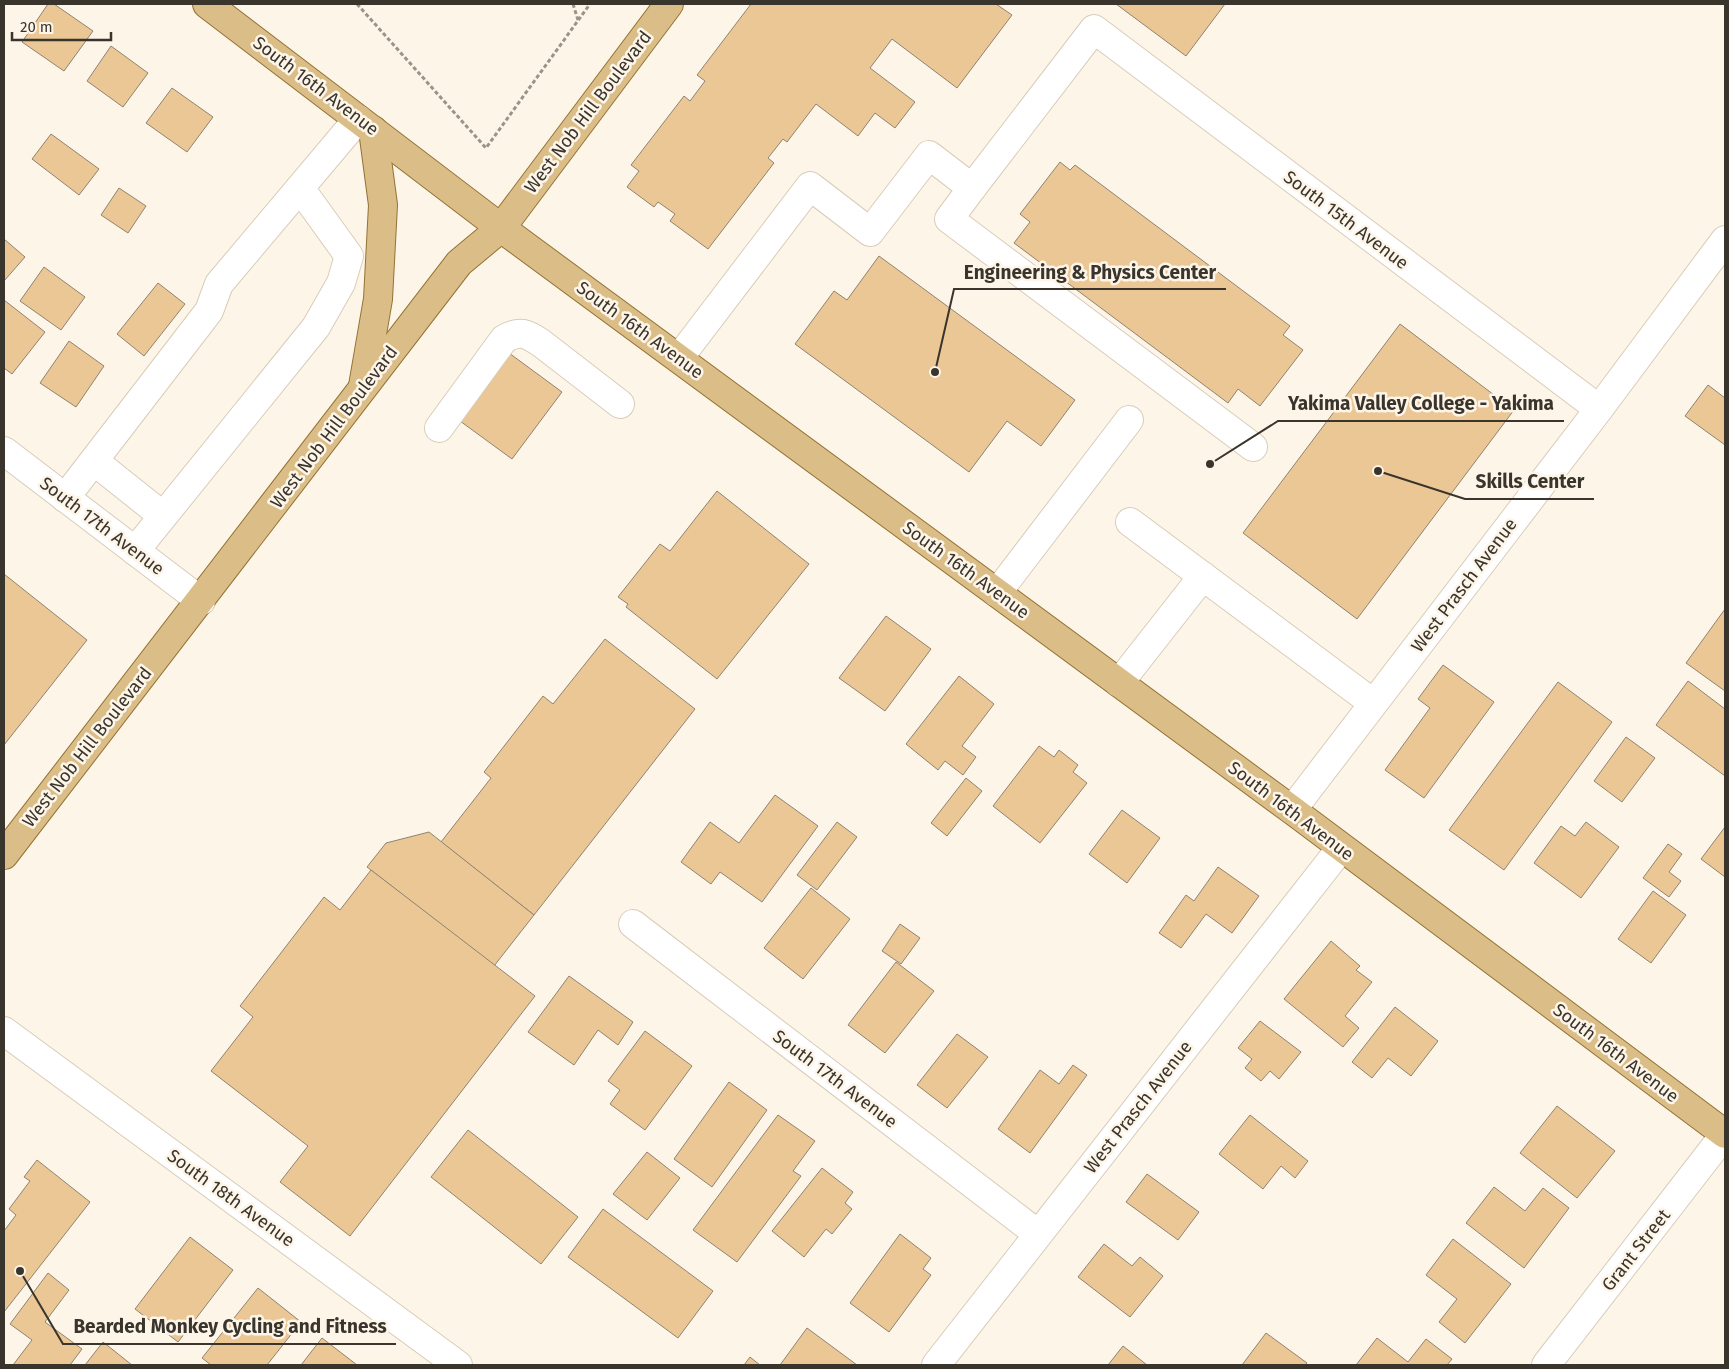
<svg xmlns="http://www.w3.org/2000/svg" width="1729" height="1369" font-family="'Fira Sans',sans-serif">
<style>
.building{fill:#eac794;stroke:#908371}
.lines{fill:none;stroke-linecap:round;stroke-linejoin:round}
.minor-casing{stroke:#d9ccb8;stroke-width:30}
.major-casing{stroke:#937233;stroke-width:30}
.path{stroke:#9a9389;stroke-width:3;stroke-dasharray:4 2.5;stroke-linecap:butt}
.minor{stroke:#fff;stroke-width:28}
.major{stroke:#dbbe87;stroke-width:28}
.labels{text-anchor:middle;stroke-width:5;stroke-linejoin:round;paint-order:stroke}
.street-label{font-size:18px;fill:#39342c;stroke:#fef5e9}
.leader{fill:none;stroke:#39342c;stroke-width:2}
.callout-dot{fill:#39342c;stroke:#fef5e9;stroke-width:2}
.callout-label{font-size:19px;text-anchor:middle;font-weight:bold;fill:#39342c;stroke:#fef5e9;stroke-width:5;stroke-linejoin:round;paint-order:stroke}
</style>
<rect width="100%" height="100%" fill="#fef5e9"/>
<g class="building">
<path d="M48 4H54L93 31 64 71 22 42Z"/>
<path d="M751 4H996L1012 15 957 88 892 39 870 68 915 102 895 128 875 113 858 136 816 104 787 142 783 139 768 158 774 163 708 249 670 221 675 214 658 202 654 207 627 187 639 171 631 165 684 96 690 101 705 81 697 75Z"/>
<path d="M1116 4H1225L1186 56Z"/>
<path d="M111 46 148 73 123 107 87 81Z"/>
<path d="M172 88 213 117 187 152 146 123Z"/>
<path d="M51 134 99 169 79 195 32 159Z"/>
<path d="M1060 162 1070 170 1075 165 1290 326 1283 335 1303 350 1260 406 1238 389 1228 403 1014 243 1030 222 1020 214Z"/>
<path d="M119 188 146 206 128 233 101 215Z"/>
<path d="M4 239 25 257 4 281Z"/>
<path d="M879 256 1075 400 1041 446 1007 421 969 472 795 344 834 291 847 300Z"/>
<path d="M44 267 85 297 61 330 20 301Z"/>
<path d="M158 283 185 304 144 356 117 334Z"/>
<path d="M4 300 45 332 12 374 4 368Z"/>
<path d="M1400 324 1514 410 1357 619 1243 533Z"/>
<path d="M69 341 104 366 76 407 40 383Z"/>
<path d="M509 353 562 392 512 459 460 421Z"/>
<path d="M1708 385 1725 398V445L1685 416Z"/>
<path d="M717 491 809 564 717 679 626 607 628 604 618 597 660 544 670 551Z"/>
<path d="M4 574 87 640 4 745Z"/>
<path d="M1725 609V691L1686 663Z"/>
<path d="M886 616 931 649 885 711 839 678Z"/>
<path d="M605 639 695 709 534 915 441 842 491 778 484 772 543 696 553 704Z"/>
<path d="M1443 665 1494 702 1424 798 1385 770 1430 708 1418 699Z"/>
<path d="M959 676 994 704 962 746 976 757 963 775 945 761 938 770 906 744Z"/>
<path d="M1688 681 1725 709V776L1656 725Z"/>
<path d="M1558 682 1612 722 1504 870 1449 830Z"/>
<path d="M1626 737 1655 758 1622 802 1594 781Z"/>
<path d="M1039 746 1054 757 1059 750 1078 765 1073 772 1087 783 1040 843 993 806Z"/>
<path d="M966 778 982 791 947 836 931 823Z"/>
<path d="M775 795 818 826 762 902 720 872 711 884 681 862 710 822 739 843Z"/>
<path d="M1122 810 1160 838 1127 883 1089 854Z"/>
<path d="M837 822 857 837 817 890 797 875Z"/>
<path d="M1586 822 1619 847 1581 898 1534 863 1561 826 1575 836Z"/>
<path d="M1725 827V877L1701 859Z"/>
<path d="M429 832 534 915 494 966 367 867 386 843Z"/>
<path d="M1668 844 1682 854 1669 872 1681 881 1669 897 1643 878Z"/>
<path d="M1218 867 1259 896 1232 933 1206 914 1181 948 1159 933 1186 895 1194 901Z"/>
<path d="M371 870 535 996 350 1236 280 1182 308 1146 211 1071 253 1017 240 1006 324 897 340 910Z"/>
<path d="M811 888 850 919 803 979 764 948Z"/>
<path d="M1653 891 1686 915 1651 963 1618 939Z"/>
<path d="M900 924 920 938 901 964 882 951Z"/>
<path d="M1331 941 1360 966 1356 970 1372 982 1345 1016 1359 1028 1343 1047 1284 999Z"/>
<path d="M896 962 934 991 885 1053 848 1025Z"/>
<path d="M569 976 633 1022 618 1045 598 1030 574 1065 528 1032Z"/>
<path d="M1395 1007 1438 1041 1411 1076 1388 1058 1372 1078 1352 1062Z"/>
<path d="M1260 1021 1301 1052 1279 1079 1270 1071 1261 1081 1245 1068 1252 1059 1238 1048Z"/>
<path d="M645 1031 692 1066 645 1130 610 1104 620 1090 608 1081Z"/>
<path d="M957 1034 988 1057 947 1108 917 1085Z"/>
<path d="M1073 1065 1087 1075 1030 1153 998 1129 1040 1070 1059 1084Z"/>
<path d="M729 1082 767 1110 712 1187 674 1159Z"/>
<path d="M1557 1106 1615 1151 1577 1198 1520 1153Z"/>
<path d="M778 1115 815 1141 793 1171 801 1176 737 1262 693 1230Z"/>
<path d="M1250 1115 1308 1161 1295 1178 1281 1166 1263 1189 1219 1154Z"/>
<path d="M468 1130 578 1217 541 1264 431 1177Z"/>
<path d="M647 1152 680 1178 647 1220 613 1194Z"/>
<path d="M37 1160 90 1202 4 1312V1231L16 1215 9 1209 30 1181 24 1177Z"/>
<path d="M822 1168 853 1192 845 1203 852 1209 832 1234 826 1229 804 1257 772 1231Z"/>
<path d="M1147 1174 1199 1212 1178 1240 1126 1202Z"/>
<path d="M1494 1187 1525 1211 1543 1188 1569 1208 1524 1268 1466 1223Z"/>
<path d="M603 1209 713 1291 678 1338 568 1257Z"/>
<path d="M900 1234 931 1258 923 1269 931 1275 889 1332 850 1303Z"/>
<path d="M190 1237 233 1270 178 1342 135 1309Z"/>
<path d="M1453 1239 1511 1284 1465 1343 1439 1322 1457 1299 1426 1275Z"/>
<path d="M1104 1244 1132 1266 1140 1257 1163 1276 1130 1317 1078 1277Z"/>
<path d="M48 1273 69 1290 45 1322 82 1349 70 1365H13L32 1340 10 1324Z"/>
<path d="M258 1288 301 1322 267 1365H211L202 1358Z"/>
<path d="M807 1328 857 1365H780Z"/>
<path d="M1266 1333 1307 1363 1305 1365H1242Z"/>
<path d="M322 1338 357 1365H301Z"/>
<path d="M1377 1338 1408 1362 1426 1339 1452 1359 1447 1365H1356Z"/>
<path d="M103 1342 132 1365H85Z"/>
<path d="M1123 1346 1147 1365H1108Z"/>
<path d="M750 1357 760 1365H744Z"/>
</g>
<g class="lines">
<defs>
<g id="minor">
<path d="M972 188 949 219 1253 447"/>
<path d="M679 358 810 186 870 232 929 155 972 188 1094 29 1599 409"/>
<path d="M439 428 504 339C520 330 526 333 541 343L620 404"/>
<path d="M4 451 201 601"/>
<path d="M94 461 163 516"/>
<path d="M65 498 209 311 219 284 358 119"/>
<path d="M1130 522 1373 703"/>
<path d="M135 551 316 327 341 283 349 256 300 188"/>
<path d="M997 593 1129 420"/>
<path d="M1119 683 1203 576"/>
<path d="M1292 810 1599 409 1725 240"/>
<path d="M633 924 1038 1234"/>
<path d="M4 1031 458 1365"/>
<path d="M936 1365 1341 848"/>
<path d="M1546 1365 1725 1134"/>
</g>
<g id="major">
<path d="M207 4 501 228 1292 810 1725 1134"/>
<path d="M363 386 378 299 383 205 373 130"/>
<path d="M4 855 459 263 501 228 669 4"/>
</g>
</defs>
<use href="#minor" class="minor-casing"/>
<use href="#major" class="major-casing"/>
<g class="path">
<path d="M357 4 486 148 590 4"/>
<path d="M573 4 578 20"/>
</g>
<use href="#minor" class="minor"/>
<use href="#major" class="major"/>
</g>
<g class="labels">
<g class="street-label">
<text transform="translate(316 86) rotate(37)" y="6">South 16th Avenue</text>
<text transform="translate(588 112) rotate(-53)" y="6">West Nob Hill Boulevard</text>
<text transform="translate(1346 220) rotate(37)" y="6">South 15th Avenue</text>
<text transform="translate(640 330) rotate(36)" y="6">South 16th Avenue</text>
<text transform="translate(334 427) rotate(-53)" y="6">West Nob Hill Boulevard</text>
<text transform="translate(102 526) rotate(37)" y="6">South 17th Avenue</text>
<text transform="translate(966 570) rotate(36)" y="6">South 16th Avenue</text>
<text transform="translate(1464 585) rotate(-53)" y="6">West Prasch Avenue</text>
<text transform="translate(87 747) rotate(-52)" y="6">West Nob Hill Boulevard</text>
<text transform="translate(1291 811) rotate(37)" y="6">South 16th Avenue</text>
<text transform="translate(1616 1053) rotate(37)" y="6">South 16th Avenue</text>
<text transform="translate(835 1079) rotate(37)" y="6">South 17th Avenue</text>
<text transform="translate(1138 1107) rotate(-52)" y="6">West Prasch Avenue</text>
<text transform="translate(231 1198) rotate(36)" y="6">South 18th Avenue</text>
<text transform="translate(1636 1250) rotate(-52)" y="6">Grant Street</text>
</g>
</g>
<path class="leader" d="M935 372L954 289H1226M1210 464L1278 421H1564M1378 471L1465 499H1594M20 1271L63 1344H396"/>
<g class="callout-dot">
<circle cx="935" cy="372" r="5"/>
<circle cx="1210" cy="464" r="5"/>
<circle cx="1378" cy="471" r="5"/>
<circle cx="20" cy="1271" r="5"/>
</g>
<g class="callout-label">
<text x="1090" y="279">Engineering &amp; Physics Center</text>
<text x="1421" y="410">Yakima Valley College - Yakima</text>
<text x="1530" y="488">Skills Center</text>
<text x="230" y="1333">Bearded Monkey Cycling and Fitness</text>
</g>
<rect width="1729" height="1369" fill="none" stroke="#39342c" stroke-width="10"/>
<path d="M12 32v8h99v-8" fill="none" stroke="#39342c" stroke-width="2.5"/>
<text x="20" y="32" font-size="15" fill="#39342c" stroke="#fef5e9" stroke-width="4" paint-order="stroke">20 m</text>
</svg>
